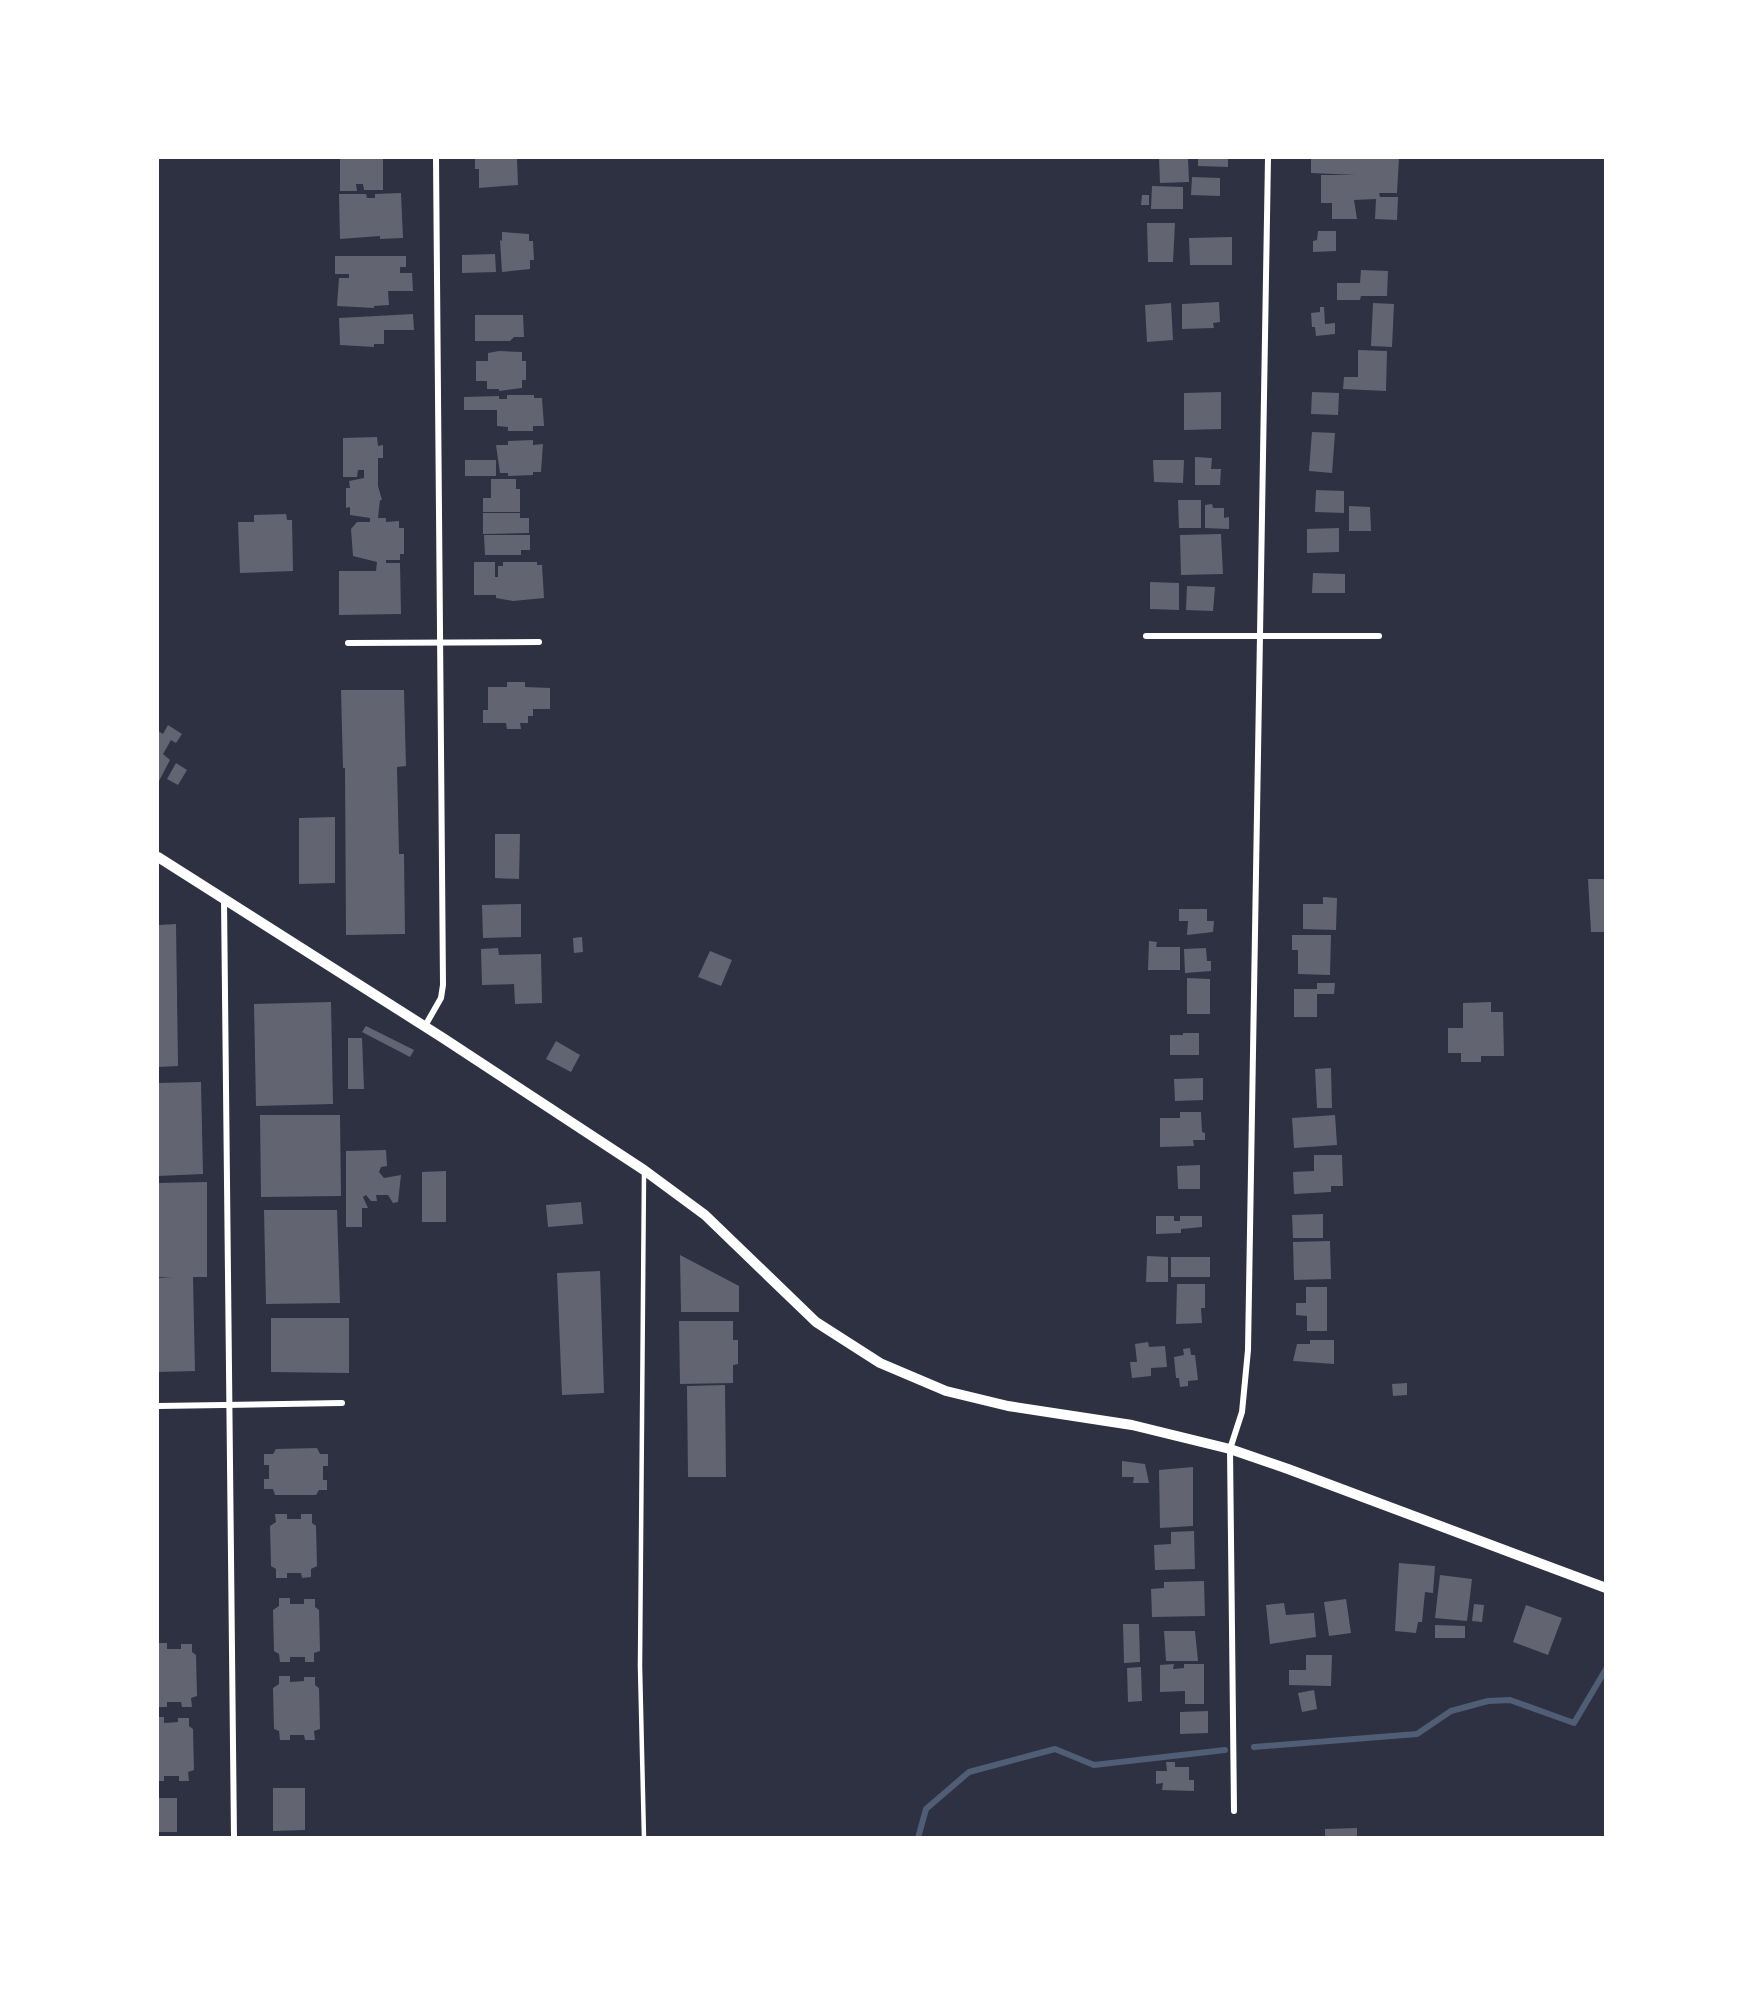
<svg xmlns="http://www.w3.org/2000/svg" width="1763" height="1995" font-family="'Noto Serif',serif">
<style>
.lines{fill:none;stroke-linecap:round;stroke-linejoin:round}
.stream{stroke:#4f5d75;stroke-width:6}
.building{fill:#626471}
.service{stroke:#fff;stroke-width:4.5}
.minor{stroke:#fff;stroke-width:6}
.tertiary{stroke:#fff;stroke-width:10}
</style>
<rect width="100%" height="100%" fill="#2d3142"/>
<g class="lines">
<g class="stream">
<path d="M1254 1747 1417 1734 1451 1711 1488 1701 1510 1700 1574 1723 1606 1669"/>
<path d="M918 1838 926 1809 969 1772 1055 1749 1094 1765 1225 1750"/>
</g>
</g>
<g class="building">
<path d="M340 158H383V190H364L363 184H356L357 191H340Z"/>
<path d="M475 158H517L518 185 479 188V169H475Z"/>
<path d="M1159 158H1188L1189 182 1160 183Z"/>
<path d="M1198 158H1228V167L1198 166Z"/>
<path d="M1311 158H1399L1397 193H1379L1380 197H1398L1397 220 1375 219 1376 199 1354 200 1357 219H1332V203H1321V175H1356L1311 173Z"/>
<path d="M1192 177 1220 178V196L1191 195Z"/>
<path d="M1152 186 1183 187V209H1151Z"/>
<path d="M401 193 403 238 380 239V236L340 239 339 194H366L367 198H375V194Z"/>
<path d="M1142 195H1149V205H1141Z"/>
<path d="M1147 223H1175L1173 262H1148Z"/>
<path d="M1318 231H1336V251L1313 252V241L1317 240Z"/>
<path d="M502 232 529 234V241H533L534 260H530V269L502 272 500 240 502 241Z"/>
<path d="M1232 237V265H1190L1189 238Z"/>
<path d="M495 254 496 272 462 273V255Z"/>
<path d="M335 256H406V267H400V273H412L413 291H388L389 305 374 306V308L337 306 339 278H349V274H335Z"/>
<path d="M1361 270 1388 271 1387 296H1361L1360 300H1337V283H1360Z"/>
<path d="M1219 302 1220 322 1213 323 1214 328 1182 329V304Z"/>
<path d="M1171 303 1173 340 1147 342 1145 305Z"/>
<path d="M1373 303 1394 304 1392 347 1371 346Z"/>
<path d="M1320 307H1324L1325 324 1335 323V334L1316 336 1315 327H1312L1311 313 1320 312Z"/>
<path d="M413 314 414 330H384V344H374V347L340 345 339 318Z"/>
<path d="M475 315H523L524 337H514L510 341H475Z"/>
<path d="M1358 350 1387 351 1386 391 1343 389 1344 377H1358Z"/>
<path d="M499 351 522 352V361H526V380H522V388L499 391V389H487V381H476V361H488V353Z"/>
<path d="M1221 392V429L1184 430V393Z"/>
<path d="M1312 392 1339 393 1338 415 1311 414Z"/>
<path d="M507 395H534V398H542L544 426H533V431H508V427L497 426V410H464V397L499 396V399H507Z"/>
<path d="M1312 432 1335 433 1332 473 1309 471Z"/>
<path d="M377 437 378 446 383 445V458H378V486L382 500H380L378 518H386V522L399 521V528H404V554H400V560H386V563H400L401 614 339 615V571H376L377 562 353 556 351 529 357 522H370V518L350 515V507L346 508V488H350L349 481 364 478V470H358L357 477H343V438Z"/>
<path d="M533 440V445L543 444 541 472H533V475L508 476V473H500L496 445H508V441Z"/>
<path d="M1195 457 1212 458 1211 469H1221L1220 485H1195Z"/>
<rect x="465" y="460" width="31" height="16"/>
<path d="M1153 460H1184L1183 483 1154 482Z"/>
<path d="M491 479H516V489H520V512H483V498H491Z"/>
<path d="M1316 490 1344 491V513L1315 512Z"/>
<path d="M1178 500H1201V528H1179Z"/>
<path d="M1212 504 1213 508H1224V518L1229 517V529L1205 528V505Z"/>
<path d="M1349 506 1370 507 1371 531H1349Z"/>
<path d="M483 513H520V518H529V533L483 534Z"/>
<path d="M286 514 287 520H292L293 571 240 573 238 522H254V515Z"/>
<path d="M1339 528V552L1307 553V529Z"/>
<path d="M1221 534 1223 574 1181 575 1180 535Z"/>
<path d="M484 535H530V550H521V555H485Z"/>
<path d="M474 562H495V577H498V566H503V562H537V565H542L544 598 513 601 496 598V595H474Z"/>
<path d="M1313 573 1345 574V593H1312Z"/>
<path d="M1150 582 1179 583V610L1150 609Z"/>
<path d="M1187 586 1215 587 1213 611 1186 610Z"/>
<path d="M507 682H525V687L550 688V709H533V716H528V723H520L521 729H507L506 723H483V710H488V687H507Z"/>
<path d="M341 690H404L406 766 397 767 399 854H404L405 934 346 935 345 768H343Z"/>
<path d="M168 725 182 734 176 743 171 740 163 754 170 760 158 783V731L163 734Z"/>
<path d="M176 763 187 770 178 785 167 779Z"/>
<path d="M335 817V883L299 884V818Z"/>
<path d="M495 834H520L519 879 495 878Z"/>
<path d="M1588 879H1606V932H1591Z"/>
<path d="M1323 897 1337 898 1336 930 1303 929V904H1323Z"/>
<path d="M521 904V937L483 938 482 905Z"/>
<path d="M1179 909H1207V921H1214L1213 932 1187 935 1188 921H1179Z"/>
<path d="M176 924 178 1066 158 1067V925Z"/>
<path d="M1292 935H1331L1330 975 1298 974V950H1292Z"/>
<path d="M582 937 583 952 574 953 573 938Z"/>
<path d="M1149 941 1157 942 1156 947H1180V970H1148Z"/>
<path d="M498 948 499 955 541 954 542 1003 515 1004 514 984 482 985 481 949Z"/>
<path d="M1206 948 1207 961H1211V971L1185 973 1184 949Z"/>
<path d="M710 951 732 960 721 986 698 977Z"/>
<path d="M1187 978 1210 979V1014H1187Z"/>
<path d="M1317 983H1335L1334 994H1317V1017H1294V989H1317Z"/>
<path d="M331 1002 333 1104 256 1106 254 1004Z"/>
<path d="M1491 1002V1012H1503L1504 1056H1481V1062H1461V1053H1448V1028H1463V1003Z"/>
<path d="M366 1026 414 1050 410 1057 362 1032Z"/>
<path d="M1183 1033H1199V1055H1170V1035H1183Z"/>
<path d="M348 1038H362L364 1089H348Z"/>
<path d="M556 1041 580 1055 571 1072 546 1059Z"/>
<path d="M1331 1068 1332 1108H1317L1315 1069Z"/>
<path d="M1203 1078V1100L1175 1101 1174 1079Z"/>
<path d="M201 1082 203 1174 158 1176V1083Z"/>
<path d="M1180 1112H1201L1202 1132 1205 1133V1140H1193L1194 1146 1160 1147V1118H1180Z"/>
<path d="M260 1115H340L341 1196 261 1197Z"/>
<path d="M1335 1115 1337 1145 1294 1148 1292 1118Z"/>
<path d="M386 1150 387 1166 381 1167 379 1172 384 1178 401 1175 398 1202 393 1203 388 1195H376L377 1201H371L366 1195 363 1197 368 1208H362V1227H346V1151Z"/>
<path d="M1314 1155H1342L1343 1186H1331V1192L1294 1194 1293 1172 1314 1171Z"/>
<path d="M1200 1165V1189H1178L1177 1166Z"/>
<path d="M446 1171V1222H422V1172Z"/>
<path d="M207 1182V1277H193L195 1371 158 1372V1278L172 1277H158V1183Z"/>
<path d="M581 1202 583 1224 548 1227 546 1205Z"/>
<path d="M264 1210H337L340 1303 266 1304Z"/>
<path d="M1323 1214V1238H1293L1292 1215Z"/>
<path d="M1156 1216H1174V1221H1180V1216H1202V1227L1181 1229V1233L1156 1234Z"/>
<path d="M1330 1241 1331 1279 1294 1280 1293 1242Z"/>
<path d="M680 1255 739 1286V1312H681Z"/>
<path d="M1147 1256 1168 1257V1282H1146Z"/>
<rect x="1171" y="1257" width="39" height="20"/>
<path d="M600 1271 604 1393 562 1395 557 1273Z"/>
<path d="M1177 1284H1205V1308H1201L1202 1323 1176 1324Z"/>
<path d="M1306 1287H1327V1331H1307V1316L1296 1315V1303H1306Z"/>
<path d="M271 1318H349V1373L271 1372Z"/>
<path d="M679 1321H733V1340H738V1364L733 1365V1383L680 1384Z"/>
<path d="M1310 1340H1334V1364L1293 1361 1297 1344H1310Z"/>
<path d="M1148 1342 1149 1347 1165 1346 1167 1367 1151 1368V1376L1132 1378 1130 1362H1137L1135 1344Z"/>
<path d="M1190 1348 1191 1355H1195L1198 1380 1188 1381V1386L1180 1387 1179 1378H1176L1174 1357 1184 1355 1183 1349Z"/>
<path d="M1407 1383V1395L1393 1396 1392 1384Z"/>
<path d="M725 1385 726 1477H688L687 1386Z"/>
<path d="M317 1448 320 1454H328V1466H323V1480H327V1490H319L316 1495H275L273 1489H264V1479H269V1465H264V1454H273L276 1449Z"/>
<path d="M1122 1461 1145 1464 1149 1483H1133L1134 1477H1122Z"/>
<path d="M1193 1467V1526L1160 1528 1159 1470Z"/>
<path d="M275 1514H287V1519H301V1514H312V1523L316 1526 317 1566 311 1569V1577L302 1578 301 1573H287V1578H276V1569L271 1566 270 1526 276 1522Z"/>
<path d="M1194 1531 1195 1569 1155 1570 1154 1545 1171 1544V1532Z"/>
<path d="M1399 1563 1435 1566 1433 1593 1425 1592 1422 1622H1418L1416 1633 1395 1631Z"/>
<path d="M1440 1575 1472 1579 1467 1621 1435 1618Z"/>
<path d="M1204 1581 1205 1616 1152 1617 1151 1589 1164 1588V1582Z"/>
<path d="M279 1598H290V1604H304V1599H315V1607L319 1610 320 1651 314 1653V1662H305V1657H290V1662H280L279 1654 274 1651 273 1610 279 1606Z"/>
<path d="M1346 1599 1351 1633 1329 1636 1324 1602Z"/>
<path d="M1284 1603 1286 1615 1314 1613 1316 1637 1270 1644 1266 1605Z"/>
<path d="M1474 1604 1484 1605 1482 1622 1472 1621Z"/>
<path d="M1526 1605 1562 1618 1548 1655 1513 1642Z"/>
<path d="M1123 1624H1139L1140 1662 1124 1663Z"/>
<path d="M1435 1625 1465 1626V1638H1435Z"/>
<path d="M1164 1631H1195L1198 1661H1166Z"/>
<path d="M158 1643H167V1649H181V1644H192V1652L196 1655 197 1696 191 1698 192 1707H182L181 1702H167V1707H158Z"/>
<path d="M1306 1655H1332L1331 1686 1289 1685V1670H1306Z"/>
<path d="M1174 1664 1173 1669 1184 1668V1664H1204V1704H1185V1691L1160 1692V1665Z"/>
<path d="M1141 1667 1142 1701 1128 1702 1127 1668Z"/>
<path d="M279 1676H290V1682L304 1681V1677H315V1685L319 1688 320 1729 314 1731 315 1740H305L304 1735H290V1740H280L279 1731 274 1729 273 1688 279 1684Z"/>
<path d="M1314 1690 1317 1709 1302 1712 1298 1693Z"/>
<path d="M1208 1711V1733L1180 1734V1712Z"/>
<path d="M158 1717H164V1723L178 1722V1718H189V1726L193 1729 194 1770 188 1772 189 1781H179V1776H164V1781H158Z"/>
<path d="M1166 1762H1175V1767H1189V1780H1194V1791L1162 1790 1163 1783 1156 1784V1771H1167Z"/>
<path d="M273 1788H305V1830L273 1831Z"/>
<rect x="158" y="1798" width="19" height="34"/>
<path d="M1357 1828V1838H1325V1829Z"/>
</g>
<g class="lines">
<path class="service" d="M644 1838 640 1666 644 1173"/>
<g class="minor">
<path d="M1146 636H1379"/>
<path d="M348 643 539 642"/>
<path d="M224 900 234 1838"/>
<path d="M425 1026 441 998 443 985 436 158"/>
<path d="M158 1406 342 1403"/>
<path d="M1234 1811 1230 1449 1242 1412 1248 1350 1268 158"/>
</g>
<path class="tertiary" d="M158 857 443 1038 644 1170 705 1215 816 1322 880 1363 946 1391 1008 1406 1132 1425 1230 1449 1288 1469 1606 1588"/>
</g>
<rect width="1763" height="1995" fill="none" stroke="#ffffff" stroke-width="318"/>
</svg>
